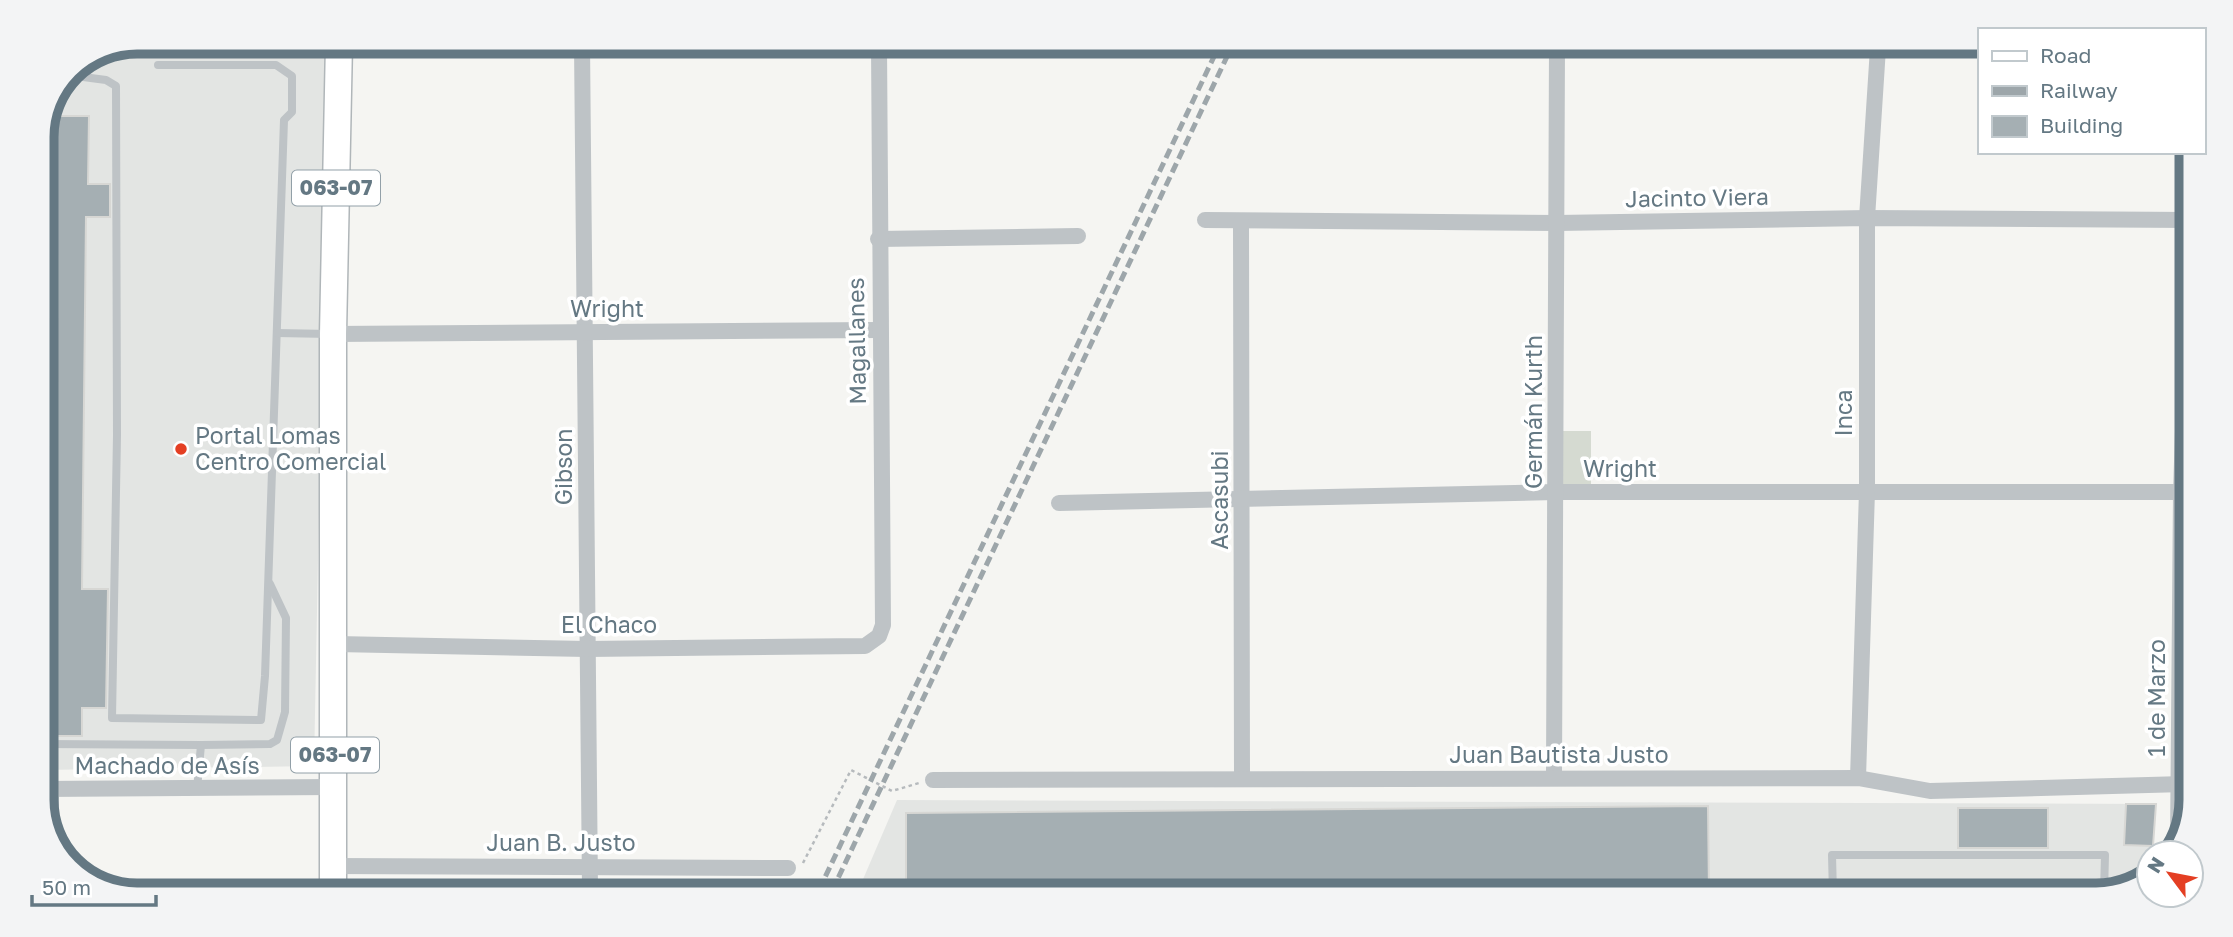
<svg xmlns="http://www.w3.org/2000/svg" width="2233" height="937" font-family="'Golos Text',sans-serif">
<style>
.built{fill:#e3e5e3}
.green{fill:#d5dad1}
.building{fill:#a5afb3;stroke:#d7d7d4;stroke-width:2}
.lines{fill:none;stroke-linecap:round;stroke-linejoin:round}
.primary-casing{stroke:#b0b6b9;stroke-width:29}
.path{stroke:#b6babd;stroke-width:2.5;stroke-dasharray:3.5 3.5;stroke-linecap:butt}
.service{stroke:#bec3c6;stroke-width:8}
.minor{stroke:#bec3c6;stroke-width:16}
.primary{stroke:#fff;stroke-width:26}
.rail{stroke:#9da6aa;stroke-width:5;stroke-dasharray:10 5;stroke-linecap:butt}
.poi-dot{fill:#e43f23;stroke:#fff;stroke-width:2.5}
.labels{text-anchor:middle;stroke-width:7;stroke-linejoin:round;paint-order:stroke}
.shield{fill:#fff;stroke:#92a0a8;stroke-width:2}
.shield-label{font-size:21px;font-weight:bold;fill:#647883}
.street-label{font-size:23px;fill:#647883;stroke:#fff}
.poi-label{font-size:23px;fill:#647883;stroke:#fff;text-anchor:start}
.rim{fill:none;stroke:#647883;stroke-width:9}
</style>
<rect width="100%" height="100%" fill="#f5f5f2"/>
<g class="built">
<path d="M137 42 328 43 314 766 42 770V131L70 70Z"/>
<path d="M897 800 2156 804 2149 879 2096 895 858 891Z"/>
</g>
<rect class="green" x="1563" y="431" width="28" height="57"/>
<g class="building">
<path d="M49 116H89L88 184H110V217H86L82 589H108L106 708H82V736H42V131Z"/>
<path d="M2126 804H2156L2153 846 2124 845Z"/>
<path d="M1708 806 1709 894 906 891V813Z"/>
<rect x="1958" y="808" width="90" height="40"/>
</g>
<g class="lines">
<defs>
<path id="primary" d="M333 889V334L339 43"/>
</defs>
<use href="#primary" class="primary-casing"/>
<path class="path" d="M803 863 851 770 892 791 919 783"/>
<g class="service">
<path d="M68 75 106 80 116 86 117 435 112 718 261 720 265 676 284 120 292 112V76L276 65H158"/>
<path d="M277 333 330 334"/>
<path d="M42 744 201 745"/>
<path d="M197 789 201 745 270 744 277 740 285 712 286 618 270 584"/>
<path d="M1833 894 1832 855H2105L2104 893"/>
</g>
<g class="minor">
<path d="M582 44 590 890"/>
<path d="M1205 220 1557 223 1867 218 2190 220"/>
<path d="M1241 222 1242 778"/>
<path d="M878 239 1078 236"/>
<path d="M333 334 880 330"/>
<path d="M1059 503 1556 492H2181"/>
<path d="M336 644 587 649 865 646 879 636 883 625 879 45"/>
<path d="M1554 777 1557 47"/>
<path d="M1858 778 1867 491V218L1878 48"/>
<path d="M933 780 1858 778 1930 791 2184 784"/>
<path d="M42 789 334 787"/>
<path d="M51 789V831"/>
<path d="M2178 843 2181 492 2190 217"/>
<path d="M333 866 788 868"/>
</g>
<use href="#primary" class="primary"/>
<g class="rail">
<path d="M819 890 1219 46"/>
<path d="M832 891 1232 46"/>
</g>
</g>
<circle class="poi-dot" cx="181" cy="449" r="7"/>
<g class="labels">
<g class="shield">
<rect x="292" y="170.5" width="88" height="35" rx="5"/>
<rect x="291" y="737.5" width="88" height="35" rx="5"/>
</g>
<g class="shield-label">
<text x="336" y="195">063-07</text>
<text x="335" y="762">063-07</text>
</g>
<g class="street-label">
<text transform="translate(1697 198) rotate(-1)" y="8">Jacinto Viera</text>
<text x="607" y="317">Wright</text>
<text transform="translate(857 341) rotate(-91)" y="8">Magallanes</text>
<text transform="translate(1534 412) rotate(-90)" y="8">Germán Kurth</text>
<text transform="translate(1844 413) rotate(-90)" y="8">Inca</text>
<text transform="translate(564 467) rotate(-90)" y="8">Gibson</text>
<text x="1620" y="477">Wright</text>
<text transform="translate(1220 500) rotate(-90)" y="8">Ascasubi</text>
<text x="609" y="633">El Chaco</text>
<text transform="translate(2157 698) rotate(-90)" y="8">1 de Marzo</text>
<text x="1559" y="763">Juan Bautista Justo</text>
<text x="167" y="774">Machado de Asís</text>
<text x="561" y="851">Juan B. Justo</text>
</g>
<g class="poi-label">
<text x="195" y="444">Portal Lomas<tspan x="195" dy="26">Centro Comercial</tspan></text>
</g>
</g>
<path d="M0 0H2233V937H0ZM137 54H2096A83 83 0 0 1 2179 137V800A83 83 0 0 1 2096 883H137A83 83 0 0 1 54 800V137A83 83 0 0 1 137 54Z" fill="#f3f4f5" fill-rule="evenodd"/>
<path class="rim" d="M137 54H2096A83 83 0 0 1 2179 137V800A83 83 0 0 1 2096 883H137A83 83 0 0 1 54 800V137A83 83 0 0 1 137 54Z"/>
<rect x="1978" y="28" width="228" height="126" fill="#ffffff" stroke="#c1c9cd" stroke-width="2"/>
<rect x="1992" y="51" width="35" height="10" fill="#ffffff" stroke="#c1c9cd" stroke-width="2"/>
<text x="2040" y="63" font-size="21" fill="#647883">Road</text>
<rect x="1992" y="86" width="35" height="10" fill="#9da6aa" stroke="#c1c9cd" stroke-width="2"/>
<text x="2040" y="98" font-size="21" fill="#647883">Railway</text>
<rect x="1992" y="116" width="35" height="21" fill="#a5afb3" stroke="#c1c9cd" stroke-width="2"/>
<text x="2040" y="133" font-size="21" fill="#647883">Building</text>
<g transform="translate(2170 874) rotate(302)"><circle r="33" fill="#ffffff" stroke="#c1c9cd" stroke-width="2"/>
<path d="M0-5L12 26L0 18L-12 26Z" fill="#e43f23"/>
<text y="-10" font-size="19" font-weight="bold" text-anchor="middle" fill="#647883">N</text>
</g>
<path d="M32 895v10h124v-10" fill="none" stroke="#647883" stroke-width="3.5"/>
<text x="42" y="895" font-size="21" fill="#647883" stroke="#ffffff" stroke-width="5" paint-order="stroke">50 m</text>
</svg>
